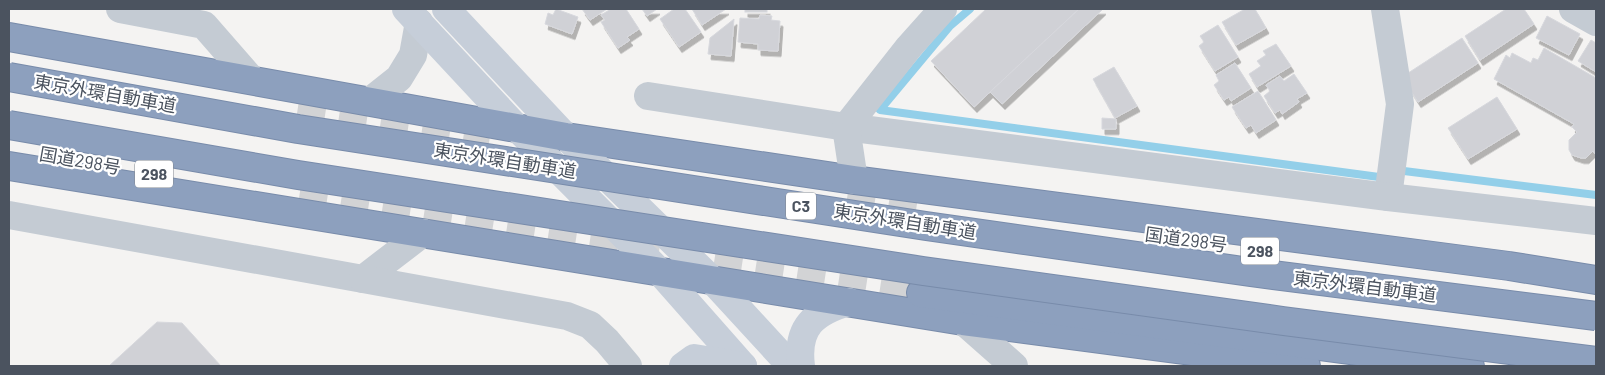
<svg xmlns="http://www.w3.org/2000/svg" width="1605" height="375" font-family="Barlow,'Noto Sans JP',sans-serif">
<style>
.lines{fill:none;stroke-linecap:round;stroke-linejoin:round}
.stream{stroke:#93cfe9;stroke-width:8}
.building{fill:#d0d1d6;stroke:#d7d8dd;filter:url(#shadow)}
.highway-tunnel{stroke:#d2d3d5;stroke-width:28;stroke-dasharray:28 14;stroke-linecap:butt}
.highway-casing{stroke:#788baa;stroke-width:30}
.street{stroke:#c4cbd3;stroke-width:28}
.secondary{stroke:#c6ced9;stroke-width:28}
.highway{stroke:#8da0be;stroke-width:28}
.highway-bridge-casing{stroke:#788baa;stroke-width:30;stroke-linecap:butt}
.highway-bridge{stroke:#8da0be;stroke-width:28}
.labels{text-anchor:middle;stroke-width:4.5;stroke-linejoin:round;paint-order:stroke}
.shield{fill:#fff;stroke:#81878f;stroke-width:1}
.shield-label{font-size:16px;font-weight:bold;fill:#4b535f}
.street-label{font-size:18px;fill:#4b535f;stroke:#fff}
</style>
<defs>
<filter id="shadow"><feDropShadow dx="3" dy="5.5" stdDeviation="0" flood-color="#0004"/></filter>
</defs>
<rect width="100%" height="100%" fill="#f4f3f2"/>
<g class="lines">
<g class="stream">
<path d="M970 9 950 26 880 110 1379 177"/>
<path d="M1404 171 1596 195"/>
</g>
</g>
<g class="building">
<path d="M556 9 578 17 572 34 545 24 548 13 553 15Z"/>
<path d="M582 9H607L590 20Z"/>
<path d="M611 9H626L639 29 627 37 630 40 618 48 601 22 605 20 601 15Z"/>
<path d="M642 9H657L647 16Z"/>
<path d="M674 9H685L701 32 679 47 660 19Z"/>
<path d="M692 9H726L702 25Z"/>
<rect x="745" y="9" width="22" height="3"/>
<path d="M986 9H1079L974 107 931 61Z"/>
<path d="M1079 9H1103L1002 104 990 92Z"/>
<path d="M1245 9H1255L1266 28 1236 45 1222 22Z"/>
<path d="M1506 9H1524L1534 24 1480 60 1465 36Z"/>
<path d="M760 15 772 16 771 20 780 21 778 51 758 50V44L738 42 740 18 759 19Z"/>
<path d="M1547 16 1580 34 1569 55 1536 38Z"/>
<path d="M734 19 731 56 708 54 710 38Z"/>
<path d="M1218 25 1238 57 1215 71 1199 46 1204 42 1200 36Z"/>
<path d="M1462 38 1478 63 1418 102 1402 77Z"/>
<path d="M1591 40 1596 43V72L1578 61Z"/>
<path d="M1276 44 1291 66 1257 87 1249 74 1261 66 1257 61 1266 55 1263 51Z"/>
<path d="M1544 48 1596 78V155L1593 151 1586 158H1581L1572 155 1569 150V140L1577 132 1572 127 1574 124 1494 79 1506 55 1510 58 1512 53 1531 63 1533 58 1538 60Z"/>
<path d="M1235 63 1251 88 1231 101 1229 97 1224 100 1214 85 1219 81 1216 75Z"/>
<path d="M1114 67 1137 106 1115 118 1093 79Z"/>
<path d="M1294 74 1307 93 1297 99 1299 102 1282 114 1280 110 1275 113 1264 96 1270 91 1266 85 1280 76 1284 81Z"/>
<path d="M1258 91 1276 120 1256 133 1251 125 1246 128 1232 107Z"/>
<path d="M1497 97 1517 129 1468 159 1448 128Z"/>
<path d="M1102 118 1116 119V129H1102Z"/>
<path d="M157 322 182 323 221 366H109Z"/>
</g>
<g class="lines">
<g class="highway-tunnel">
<path d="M298 107 490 136"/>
<path d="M848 192 925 204"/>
<path d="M299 198 921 293"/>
</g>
<defs>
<g id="highway">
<path d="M9 37 566 137 854 180 1509 266 1596 280"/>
<path d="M9 166 963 321 1306 366"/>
<path d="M921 293 1470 366"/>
</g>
</defs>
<use href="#highway" class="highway-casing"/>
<g class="street">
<path d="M120 9 204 25 252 80"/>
<path d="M1385 9 1400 104 1388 197"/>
<path d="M1573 9 1596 22"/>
<path d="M648 96 846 127 1388 197 1596 221"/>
<path d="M370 101 399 78 413 55 419 22"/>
<path d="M854 180 846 127 909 47 943 9"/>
<path d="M9 215 363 279 423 233"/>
<path d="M363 279 567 316 590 325 607 341 628 366"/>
<path d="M963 321 1014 366"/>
</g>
<g class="secondary">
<path d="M406 9 515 126 660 272 743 366"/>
<path d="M446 9 566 137 712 280 791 366"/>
<path d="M683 366 694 358 743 366"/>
<path d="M801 366C796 327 814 312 849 302"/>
</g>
<use href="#highway" class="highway"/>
<defs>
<g id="highway-bridge">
<path d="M9 77 298 129 926 226 1250 272 1596 316"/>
<path d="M9 125 298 175 923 271 1283 321 1596 361"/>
</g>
</defs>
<use href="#highway-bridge" class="highway-bridge-casing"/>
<use href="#highway-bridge" class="highway-bridge"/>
</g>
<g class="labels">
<g class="shield">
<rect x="135" y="160.5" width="38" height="27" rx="4"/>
<rect x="786" y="192.5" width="30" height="27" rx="4"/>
<rect x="1241" y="237.5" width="38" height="27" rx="4"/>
</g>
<g class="shield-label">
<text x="154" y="180">298</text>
<text x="801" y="212">C3</text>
<text x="1260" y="257">298</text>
</g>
<g class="street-label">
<text transform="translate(105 94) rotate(10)" y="6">東京外環自動車道</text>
<text transform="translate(80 161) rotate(10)" y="6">国道298号</text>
<text transform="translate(505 161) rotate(9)" y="6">東京外環自動車道</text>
<text transform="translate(905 222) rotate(9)" y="6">東京外環自動車道</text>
<text transform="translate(1186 240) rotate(8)" y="6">国道298号</text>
<text transform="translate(1365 287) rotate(7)" y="6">東京外環自動車道</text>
</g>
</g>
<rect width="1605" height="375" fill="none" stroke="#4b535f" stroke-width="20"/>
</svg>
